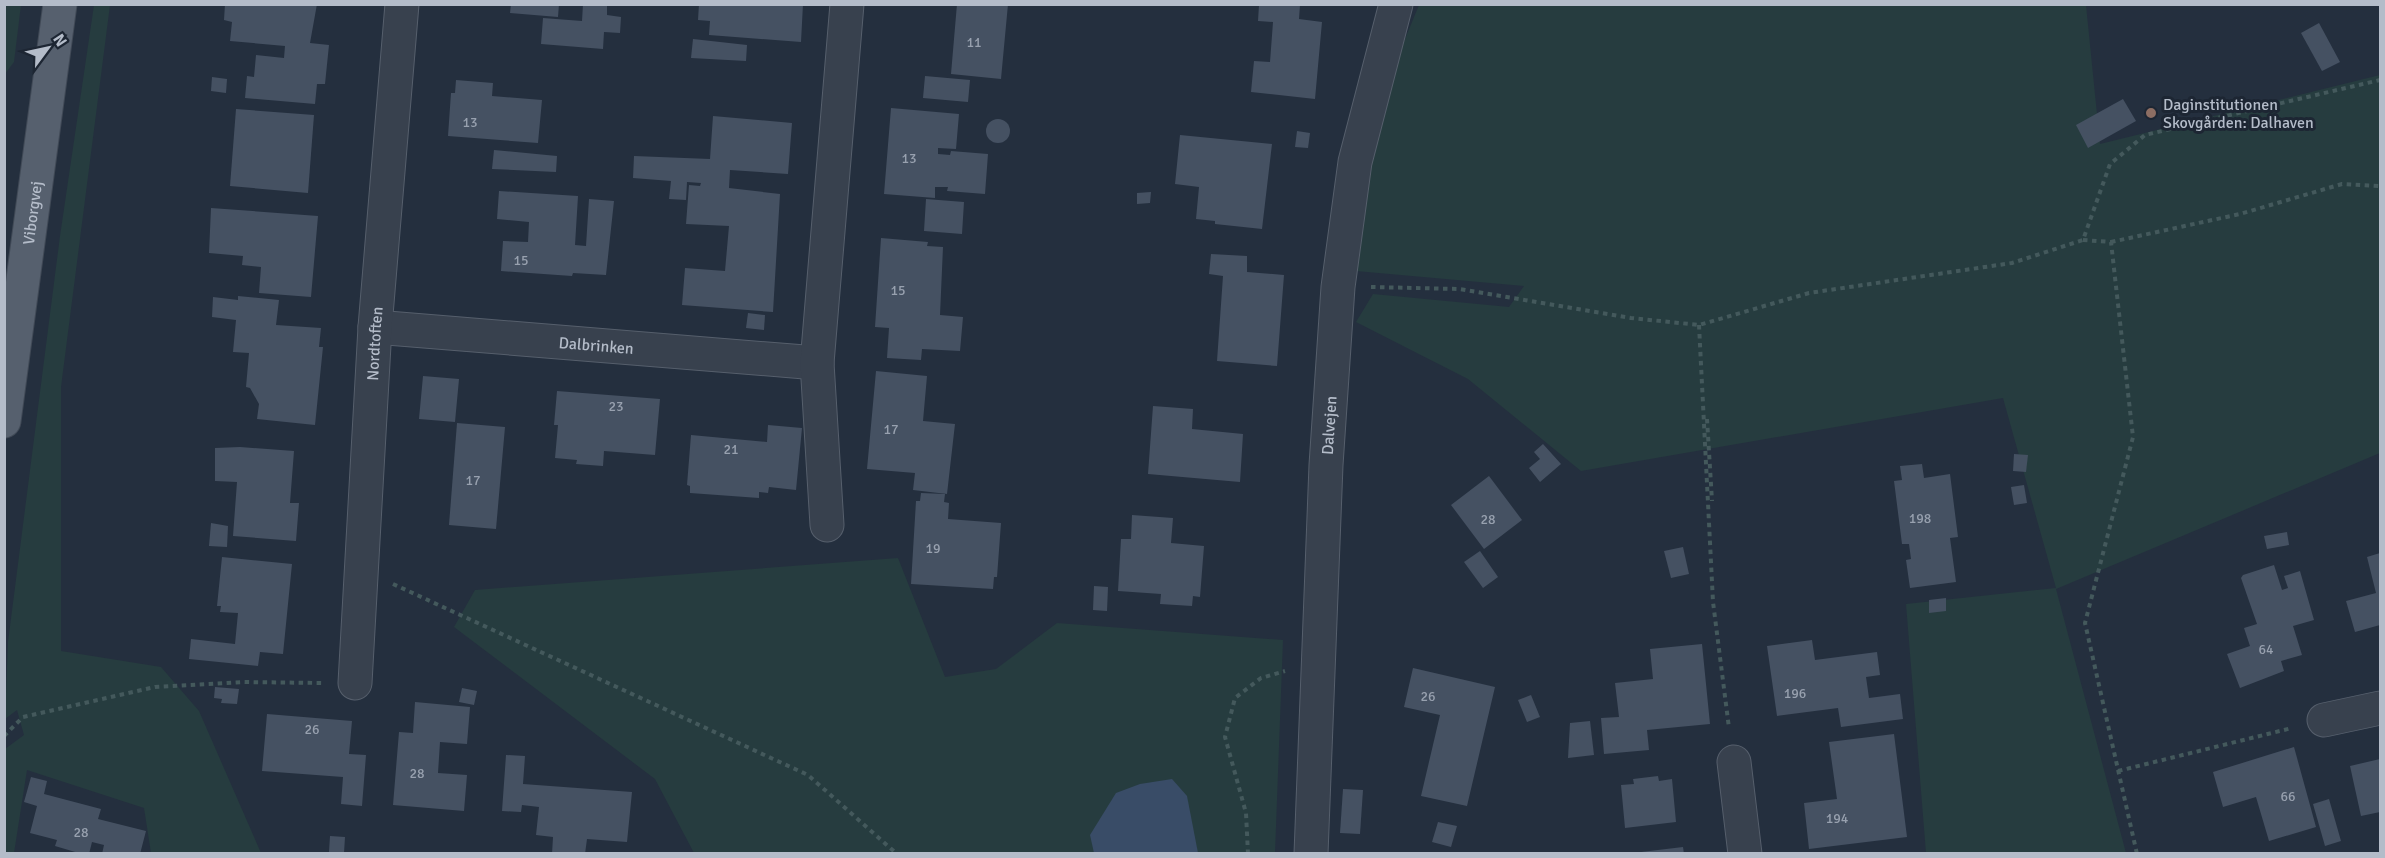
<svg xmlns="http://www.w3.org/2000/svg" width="2385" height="858" font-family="Signika,sans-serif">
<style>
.green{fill:#263c3f}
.water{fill:#394c67}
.building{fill:#455162}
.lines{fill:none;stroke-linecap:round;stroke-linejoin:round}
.minor-casing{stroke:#565f6c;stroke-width:35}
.major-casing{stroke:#414a57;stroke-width:35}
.path{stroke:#44595c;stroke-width:4;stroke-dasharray:4.5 4.5;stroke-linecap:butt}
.minor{stroke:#38414e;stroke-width:33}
.major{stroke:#56606e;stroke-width:33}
.education-dot{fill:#8d6e63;stroke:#1d2633;stroke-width:2}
.labels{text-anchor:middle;stroke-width:6;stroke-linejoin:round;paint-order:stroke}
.number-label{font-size:14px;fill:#98a1af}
.poi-label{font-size:16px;fill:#b4bcc9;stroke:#1d2633;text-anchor:start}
.street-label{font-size:16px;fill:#b4bcc9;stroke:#1d2633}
</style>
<rect width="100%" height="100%" fill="#242f3e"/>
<g class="green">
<path d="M5 4 21 5 14 62 5 74Z"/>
<path d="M94 5H110L61 387V651L161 667 199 711 261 853H151L144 808 27 770 14 853H5V749L24 735 17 710 5 719 8 642 60 236Z"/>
<path d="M1419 5H2086L2100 144 2380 75V453L2056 589 2126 853H1926L1906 604 2056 588 2003 398 1581 471 1468 379 1356 322 1373 294 1509 307 1524 286 1356 271 1372 162 1398 56Z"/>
<path d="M898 558 945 677 996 669 1057 623 1283 640 1275 853H694L655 779 454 627 475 590Z"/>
</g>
<path class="water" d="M1172 779 1187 796 1198 853H1094L1090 835 1116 793 1140 784Z"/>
<g class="building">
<path d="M225 4H317L310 43 329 45 325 84H317L315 104 245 98 247 76 254 77 256 55 284 58 285 46 230 41 232 22 224 20Z"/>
<path d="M511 4H559L558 17 510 13Z"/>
<path d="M583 4H607V15L621 17 620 33 604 32 603 49 541 44 543 18 582 21Z"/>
<path d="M699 4H803L801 42 709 35 710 21 698 20Z"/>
<path d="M957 4H1008L1001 79 951 74Z"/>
<path d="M1259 5H1300L1299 19 1322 22 1315 99 1251 92 1254 61 1270 62 1273 22 1258 21Z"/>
<path d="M2319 23 2340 62 2322 71 2301 33Z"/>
<path d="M693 39 747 45 746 61 691 58Z"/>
<path d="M925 76 970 80 968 102 923 98Z"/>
<path d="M212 77 227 79 226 93 211 91Z"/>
<path d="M456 80 493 83 492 96 542 100 538 143 448 136 451 93H455Z"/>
<path d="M2123 99 2136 121 2088 148 2076 125Z"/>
<path d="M891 108 959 114 956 149 938 148V154L950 155 951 151 988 154 985 194 947 191 948 187H935V198L884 194Z"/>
<path d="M236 109 314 115 308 193 230 186Z"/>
<path d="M713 116 792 123 788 174 730 170 729 188 780 194 773 312 682 305 685 268 725 271 729 226 686 224 689 185 700 186 701 183 687 182 686 200 669 199 671 181 633 178 634 156 710 159Z"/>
<circle cx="998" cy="131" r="12"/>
<path d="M1297 131 1310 133 1308 148 1295 147Z"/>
<path d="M1180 135 1272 144 1262 229 1215 224V221L1196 219 1199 187 1175 184Z"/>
<path d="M494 150 557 156 556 172 492 169Z"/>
<path d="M499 191 578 196 575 245 586 246 589 199 614 201 606 275 573 273 572 276 501 271 503 241 528 242 529 222 497 219Z"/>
<path d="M1151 192 1150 203 1137 204V193Z"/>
<path d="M926 199 964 202 962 234 924 231Z"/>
<path d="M211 208 318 216 311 297 259 293 261 267 242 265 243 256 209 253Z"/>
<path d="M881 238 928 242 927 246 943 247 940 315 963 317 960 351 922 349 921 360 887 358 889 328 875 327Z"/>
<path d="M1211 254 1247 256V272L1284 275 1277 366 1217 361 1223 276 1209 274Z"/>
<path d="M238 296 279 300 276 325 321 328 319 347H323L315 425 257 419 259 404 250 388 246 387 249 353 233 352 236 320 212 317 213 297 238 300Z"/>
<path d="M748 313 765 315 764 330 746 328Z"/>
<path d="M876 371 927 376 923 421 955 424 947 494 913 490 915 473 867 469Z"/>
<path d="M423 376 459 379 455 422 419 419Z"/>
<path d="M557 391 660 399 655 455 604 451 603 466 576 464 577 460 555 458 558 425H554Z"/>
<path d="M1153 406 1193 409 1192 429 1243 434 1240 482 1148 474Z"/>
<path d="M457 423 505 427 496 529 449 525Z"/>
<path d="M768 425 802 428 796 490 769 487 768 493 759 492V498L690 493V486L687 485 691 435 767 442Z"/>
<path d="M1543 444 1561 464 1540 482 1529 468 1540 459 1534 452Z"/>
<path d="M240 447 294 451 290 503H299L296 541 233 536 237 482 215 481V448Z"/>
<path d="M2014 454 2028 455 2026 472 2013 471Z"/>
<path d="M1922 464 1924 478 1950 474 1958 537 1950 538 1956 582 1910 588 1906 560 1911 559 1909 544H1902L1894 481 1902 480 1900 466Z"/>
<path d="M1489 476 1522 520 1484 549 1451 505Z"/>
<path d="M2024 485 2027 503 2014 505 2011 487Z"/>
<path d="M921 493 945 494 944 502 949 503 948 519 1001 523 997 577H994L993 589 911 584 916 501H920Z"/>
<path d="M1132 515 1173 518 1171 543 1204 546 1200 597 1193 596 1192 606 1160 604 1161 594 1118 591 1121 539H1131Z"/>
<path d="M211 523 228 526 227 547 209 546Z"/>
<path d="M2287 532 2289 545 2267 549 2264 536Z"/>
<path d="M1683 547 1689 574 1671 578 1664 551Z"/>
<path d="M1480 551 1498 577 1483 588 1464 562Z"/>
<path d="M2380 553V625L2355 632 2346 601 2376 593 2367 557Z"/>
<path d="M222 557 292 564 283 654 260 652 258 666 189 659 191 639 235 644 238 613 220 612 221 606H217Z"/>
<path d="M2274 565 2282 590 2288 588 2284 576 2300 571 2314 620 2293 626 2302 655 2281 661 2284 671 2240 688 2227 654 2250 646 2244 628 2257 624 2241 578 2243 575Z"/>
<path d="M1094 586 1108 587 1107 611 1093 610Z"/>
<path d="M1946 598V611L1929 613V600Z"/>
<path d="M1812 640 1815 660 1877 652 1880 675 1866 677 1869 698 1900 694 1903 719 1841 727 1838 708 1777 716 1767 646Z"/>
<path d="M1702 644 1710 724 1647 730 1649 750 1604 754 1601 718 1619 717 1615 683 1653 679 1650 649Z"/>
<path d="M1413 668 1495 687 1467 806 1421 796 1440 715 1404 707Z"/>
<path d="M215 687 239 689 237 704 221 703 222 699 214 698Z"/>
<path d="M462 688 477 691 474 705 459 702Z"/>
<path d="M1531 695 1540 717 1527 722 1518 700Z"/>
<path d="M415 702 470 707 467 744 440 742 438 773 467 775 464 811 393 805 399 732 413 733Z"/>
<path d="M267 714 352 721 349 754 366 755 362 806 341 804 343 777 262 771Z"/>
<path d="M1590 721 1594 755 1568 758 1570 723Z"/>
<path d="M1894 734 1907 837 1809 849 1804 803 1837 799 1829 742Z"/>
<path d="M2294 747 2316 827 2269 841 2256 797 2223 807 2213 772Z"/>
<path d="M506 755 525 756 523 784 632 792 627 842 587 839 585 854H552L553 837 536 835 539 807 522 805 521 812 502 811Z"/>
<path d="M2380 759V812L2361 816 2350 766Z"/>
<path d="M1658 776 1659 781 1672 779 1676 822 1625 828 1621 785 1634 784 1633 779Z"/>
<path d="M31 777 47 781 44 794 101 809 98 819 146 831 140 854H102L104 845 92 842 89 854H82L55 846 57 840 30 833 37 806 24 802Z"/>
<path d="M1343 789 1363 790 1360 834 1340 833Z"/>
<path d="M2329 799 2341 841 2325 846 2313 804Z"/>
<path d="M1438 822 1457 826 1451 847 1432 842Z"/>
<path d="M330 836 345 837 344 853 329 852Z"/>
<path d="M1683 847 1684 854H1641V852Z"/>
</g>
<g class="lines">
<defs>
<g id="minor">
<path id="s1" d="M375 327 817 363"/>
<path d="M827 525 817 363 847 4"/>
<path id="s2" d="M355 683 375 327 402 4"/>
<path d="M2324 720 2380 708"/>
<path d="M1734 762 1745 854"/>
<path id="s3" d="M1311 854 1326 465 1338 287 1355 162 1396 4"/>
</g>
<g id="major">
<path id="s4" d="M4 421 60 4"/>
</g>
</defs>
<use href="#minor" class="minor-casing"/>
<use href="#major" class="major-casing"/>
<g class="path">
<path d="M2083 240 2111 242 2133 437 2085 623 2137 854"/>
<path d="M2111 242 2240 214 2342 184 2380 186"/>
<path d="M1371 287 1459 289 1631 318 1699 325 1809 293 2012 263 2083 240 2110 164 2145 135 2380 80"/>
<path d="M1699 325 1713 602 1729 728"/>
<path d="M1707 419 1712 501"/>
<path d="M393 584 808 775 897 854"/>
<path d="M4 736 23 717 155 687 243 682 322 683"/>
<path d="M2118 771 2292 728"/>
<path d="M1248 854 1246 813 1225 737 1235 698 1261 678 1285 671"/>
</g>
<use href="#minor" class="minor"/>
<use href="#major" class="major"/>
</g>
<circle class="education-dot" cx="2151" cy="113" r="6"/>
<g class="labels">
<g class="number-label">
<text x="974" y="47">11</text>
<text x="470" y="127">13</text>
<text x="909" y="163">13</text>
<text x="521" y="265">15</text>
<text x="898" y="295">15</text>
<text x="616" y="411">23</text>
<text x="891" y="434">17</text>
<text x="731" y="454">21</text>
<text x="473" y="485">17</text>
<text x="1920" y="523">198</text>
<text x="1488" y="524">28</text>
<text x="933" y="553">19</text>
<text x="2266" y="654">64</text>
<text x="1795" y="698">196</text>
<text x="1428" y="701">26</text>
<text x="312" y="734">26</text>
<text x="417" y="778">28</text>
<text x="2288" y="801">66</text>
<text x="1837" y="823">194</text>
<text x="81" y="837">28</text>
</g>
<g class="poi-label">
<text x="2163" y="110">Daginstitutionen<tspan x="2163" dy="18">Skovgården: Dalhaven</tspan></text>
</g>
<g class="street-label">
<text dy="6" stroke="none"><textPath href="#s4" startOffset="210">Viborgvej</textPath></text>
<text dy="6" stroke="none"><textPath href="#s2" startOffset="340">Nordtoften</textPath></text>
<text dy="6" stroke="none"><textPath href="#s1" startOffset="222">Dalbrinken</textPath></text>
<text dy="6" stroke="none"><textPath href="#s3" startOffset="429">Dalvejen</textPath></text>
</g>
</g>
<rect width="2385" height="858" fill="none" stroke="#b4bcc9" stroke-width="12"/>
<g transform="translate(48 48) rotate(57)" stroke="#1d2633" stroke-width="4.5" paint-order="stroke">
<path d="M0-4.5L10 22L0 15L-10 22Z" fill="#b4bcc9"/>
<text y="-9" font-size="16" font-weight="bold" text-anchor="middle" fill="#b4bcc9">N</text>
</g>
</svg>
